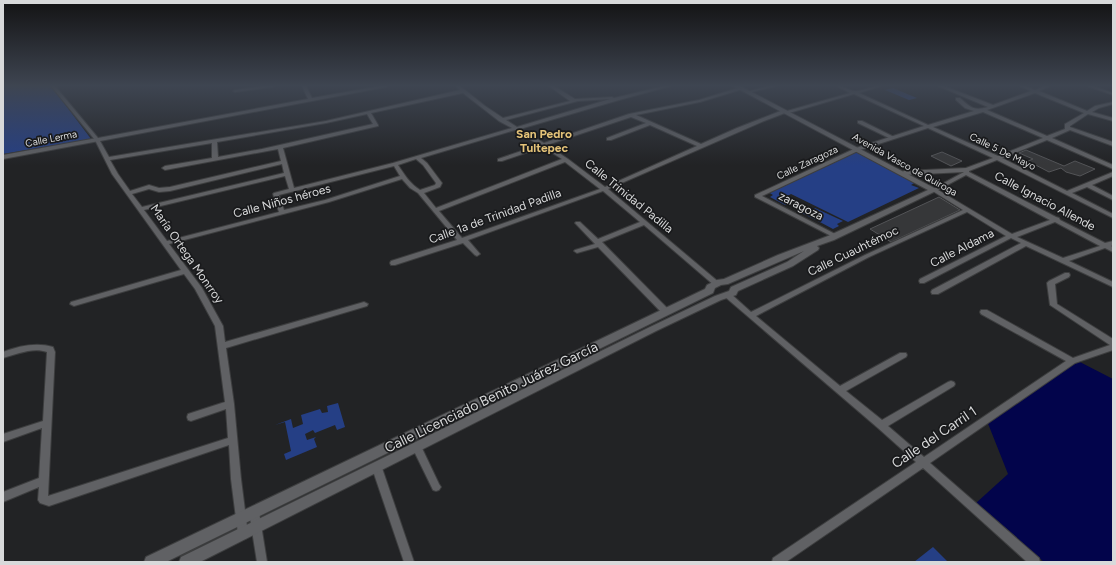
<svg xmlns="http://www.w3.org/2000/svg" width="1116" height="565" font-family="Figtree,sans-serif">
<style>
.green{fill:#253f85}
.water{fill:#02044b}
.building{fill:#363739;stroke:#535457}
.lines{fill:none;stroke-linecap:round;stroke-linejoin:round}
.minor-casing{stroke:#3d3e3f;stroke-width:2}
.tertiary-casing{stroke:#3d3e3f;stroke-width:2}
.minor{fill:#606164;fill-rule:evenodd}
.tertiary{fill:#606164;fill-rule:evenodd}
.labels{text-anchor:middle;stroke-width:3.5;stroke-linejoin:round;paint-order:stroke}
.far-street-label{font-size:10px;fill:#d8d9da;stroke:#191a1c}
.far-quarter-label{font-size:12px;font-weight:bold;fill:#e4c379;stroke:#191a1c}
.street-label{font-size:12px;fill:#d8d9da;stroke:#191a1c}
.near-street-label{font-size:14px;fill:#d8d9da;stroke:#191a1c}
</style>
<rect width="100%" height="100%" fill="#222325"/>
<g class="green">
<path d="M3 86H51L91 139 3 154Z"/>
<path d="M893 88 917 98 909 100 885 90Z"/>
<path d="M857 150 916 182 911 185 919 188 848 222 791 194 782 199 789 203 785 205 770 197 773 195 768 192Z"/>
<path d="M815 208 843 221 837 224 839 226 833 229 818 221 821 219 816 220 800 212 803 210 808 212Z"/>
<path d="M338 403 345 427 337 430 335 425 315 433 313 430 305 434 307 440 316 437 314 439 317 447 286 460 284 454 291 451 285 422 275 425 291 419 293 428 303 424 301 415 320 409 322 413 328 412 327 406Z"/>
<path d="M933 547 948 562H914Z"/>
</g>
<path class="water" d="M1076 360 1113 379V562H1044L976 503 1008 474 987 421Z"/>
<g class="building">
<path d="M1026 150 1064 166 1075 161 1095 169 1080 176 1066 172 1061 168 1049 172 1028 161 1033 159 1019 153Z"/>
<path d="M942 152 962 161 951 166 931 156Z"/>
<path d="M939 197 960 210 891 242 870 229Z"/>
</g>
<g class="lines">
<defs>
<g id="minor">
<path d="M51 86H55L98 138 308 99 302 86H306L312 98 380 86H388L386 87 100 141 109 157 326 121 460 90 456 86H460L485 106 503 118 570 101 549 86H554L575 99 612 97 614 98 664 86H671L619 100 520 129 544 143 629 114 699 100 741 87H743V89L700 102 636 115 701 144 737 128 783 110 787 111 850 93 837 86C844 86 850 91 855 91 863 91 872 86 881 86L859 93 928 125 974 111 965 108 956 100V98H960C971 108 974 111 988 107L938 86H944L993 105 1031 91 1020 86H1026L1035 90 1044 86H1050L1039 91 1087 111 1095 106 1113 102V104L1099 108 1092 112 1113 118V121L1088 114 1070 126V127L1113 142V146L1070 130 1052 138 1113 165V169L1047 140 1002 158 1067 191 1113 172V176L1092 185 1113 196V200L1087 187 1072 193 1113 214V218L997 160 969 171V172L1056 217 1059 218 1060 220 1105 243 1113 241V245L1111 246 1113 247V252L1105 248 1069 261 1113 282V287L1026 246 938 294H932L931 292 932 290 1021 243 1011 238 924 283H920L919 281 920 279 1006 236 967 212 869 257 756 316 840 386 900 353H906L907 355 906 357 846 391 882 420 948 382 951 381 954 382 955 384 954 386 888 426 924 457 1066 361 981 314 980 312 981 310H987L1073 358 1110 345 1050 305 1047 283 1049 281 1065 273H1069L1070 275 1069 277 1055 284 1057 304 1113 339V350L1075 363 930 463 1039 558 1040 562H1027L923 468 786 562H772L773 558 916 462 878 428 724 296 725 294H731L751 312 865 255 963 210 931 190 964 172 904 175 901 173 904 171 966 168 993 158 928 128 860 150 762 196 837 235 838 236 837 237 835 238 755 197V195L856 148 924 126 854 94 789 113H785L764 121 608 189 721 284 717 286H715L644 225 602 242 669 310 670 312 666 315 663 314 598 247 577 253 574 251 575 250 595 244 576 224 575 223 576 222H580L598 239 640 222 603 191 468 240 480 254 477 256 475 255 463 243 395 265H391L390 263 391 261 457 240 418 193 410 188 402 179 329 202 169 244 202 288 223 326 225 342 364 302 368 304 367 306 226 348 234 404 241 479 248 534 247 538 243 539 239 538 238 534 231 479 229 445 49 506 40 503 38 500 39 487 3 502V492L39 478 42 428 3 442V434L43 421 47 352C33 347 17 354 3 358V352C19 346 36 342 53 347L55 352 48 496 228 438 226 409 191 421 188 420 187 417 188 414 225 402 215 326 195 289 184 274 74 306 70 304 71 302 181 270 112 174 95 140ZM463 93 499 121 512 128 393 163 294 188 283 148 378 126V125L371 113ZM1035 93 1084 113 1065 124V129L1047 136 987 110ZM610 99 517 127 506 120 578 101ZM983 112 1043 138 998 156 933 127ZM367 114 373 124 262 149 218 157 217 142 326 123ZM631 117 646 123 607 138V140H611L650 125 697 146 605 187 568 159 547 145ZM515 130 539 145 498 159V161H502L543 147 562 159 436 208 424 193 440 187 442 183 427 163 421 158ZM212 143V158L165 166 162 168 165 170 278 149 281 161 170 187 159 188 149 185 130 191 118 174 110 160ZM416 159 423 165 436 183 435 185 420 190C410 184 404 174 398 165ZM565 162 600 189 462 238 439 211ZM282 164 284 173 142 207 132 194 149 189 159 192 170 191ZM394 166 400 176 325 200 284 210 279 195ZM966 175 1050 220 1012 234 938 190ZM285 176 289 189 274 193 273 194 279 212 167 241 144 210ZM1055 222 1100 246 1063 258 1017 237Z"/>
<path d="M263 86H274L272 87 235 92 233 91 235 90Z"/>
<path d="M769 86H776L748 93 746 92Z"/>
<path d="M1087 86H1093L1113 93V95Z"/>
<path d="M417 443 420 444 439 484 441 487 439 490 436 491 433 490 412 447 414 444Z"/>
<path d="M377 464 380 465 382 468 414 562H404L372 468 374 465Z"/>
<path d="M254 507 258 509 259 512 267 562H257L249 512 250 509Z"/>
</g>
<g id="tertiary">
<path d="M733 86H740L938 190 834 240 817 246 819 248 818 250 793 266 738 291 736 295 721 300 656 331 200 562H179L181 557 650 327 715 296 729 291 731 287 787 262 804 251 728 284 721 285 715 288 713 293 166 562H144L146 557 705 289 707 285 717 280 724 279 778 255 828 236 928 190Z"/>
<path d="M858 121H862L894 137 889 138 858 123Z"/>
<path d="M97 138 99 139V141L3 159V155Z"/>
</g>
</defs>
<use href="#minor" class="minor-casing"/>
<use href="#tertiary" class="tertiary-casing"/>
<use href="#minor" class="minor"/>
<use href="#tertiary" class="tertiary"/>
</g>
<linearGradient id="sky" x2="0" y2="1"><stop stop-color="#131314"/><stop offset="0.52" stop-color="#3e4551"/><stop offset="1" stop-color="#3e4551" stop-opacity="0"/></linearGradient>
<rect width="1116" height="165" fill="url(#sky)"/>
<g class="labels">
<g class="far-street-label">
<text transform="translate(51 138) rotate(-11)" y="4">Calle Lerma</text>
<text transform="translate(1003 151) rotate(26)" y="4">Calle 5 De Mayo</text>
<text transform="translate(807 162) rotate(-25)" y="4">Calle Zaragoza</text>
<text transform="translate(905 164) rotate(29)" y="4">Avenida Vasco de Quiroga</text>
</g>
<g class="far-quarter-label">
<text x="544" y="138">San Pedro<tspan x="544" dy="14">Tultepec</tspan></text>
</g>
<g class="street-label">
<text transform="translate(629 196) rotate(39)" y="4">Calle Trinidad Padilla</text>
<text transform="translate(282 201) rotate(-15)" y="4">Calle Niños héroes</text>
<text transform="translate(1045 201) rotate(28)" y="4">Calle Ignacio Allende</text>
<text transform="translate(801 206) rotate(27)" y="4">zaragoza</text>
<text transform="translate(495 216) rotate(-20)" y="4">Calle 1a de Trinidad Padilla</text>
<text transform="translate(962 248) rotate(-27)" y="4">Calle Aldama</text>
<text transform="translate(853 251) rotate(-26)" y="4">Calle Cuauhtémoc</text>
<text transform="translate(187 254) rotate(55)" y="4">María Ortega Monrroy</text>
</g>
<g class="near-street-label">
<text transform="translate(491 397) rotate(-26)" y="5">Calle Licenciado Benito Juárez García</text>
<text transform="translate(934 437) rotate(-34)" y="5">Calle del Carril 1</text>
</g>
</g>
<rect width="1116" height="565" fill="none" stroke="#d8d9da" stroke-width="8"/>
</svg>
